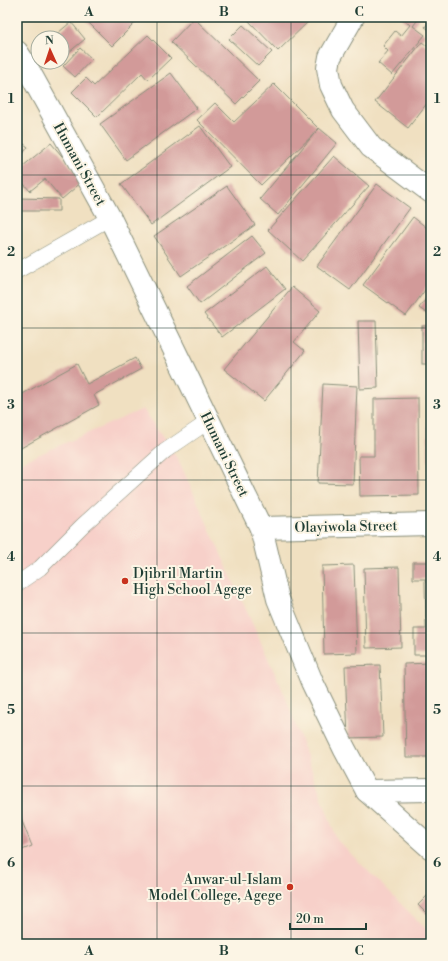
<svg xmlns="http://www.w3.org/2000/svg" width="448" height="961" font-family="'Libre Bodoni',serif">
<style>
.built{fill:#f7d0c9}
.building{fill:#d29a99}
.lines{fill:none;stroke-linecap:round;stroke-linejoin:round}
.lane-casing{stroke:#888e7a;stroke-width:16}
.street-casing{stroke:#888e7a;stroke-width:24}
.lane{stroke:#fff;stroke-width:15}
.street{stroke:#fff;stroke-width:22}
.grid{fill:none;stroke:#1f3d34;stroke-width:1;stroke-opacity:0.55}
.poi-dot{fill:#c8321e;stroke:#fcf5e5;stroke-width:1.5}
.labels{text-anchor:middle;stroke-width:4;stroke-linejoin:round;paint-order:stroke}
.street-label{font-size:14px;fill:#1f3d34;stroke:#fcf5e5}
.poi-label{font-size:14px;fill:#1f3d34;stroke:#fcf5e5;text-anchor:start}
.neatline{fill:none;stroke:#1f3d34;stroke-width:1.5}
.grid-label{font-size:13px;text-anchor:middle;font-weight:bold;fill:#1f3d34}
</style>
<rect width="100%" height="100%" fill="#fcf5e5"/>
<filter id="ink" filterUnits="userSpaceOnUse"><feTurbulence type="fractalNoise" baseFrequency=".025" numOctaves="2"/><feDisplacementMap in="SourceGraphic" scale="8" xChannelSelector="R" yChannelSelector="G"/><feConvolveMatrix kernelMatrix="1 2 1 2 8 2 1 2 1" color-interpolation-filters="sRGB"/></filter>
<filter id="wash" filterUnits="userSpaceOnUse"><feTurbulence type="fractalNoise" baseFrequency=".012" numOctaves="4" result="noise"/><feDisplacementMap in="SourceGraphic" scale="16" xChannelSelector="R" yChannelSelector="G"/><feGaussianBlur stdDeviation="0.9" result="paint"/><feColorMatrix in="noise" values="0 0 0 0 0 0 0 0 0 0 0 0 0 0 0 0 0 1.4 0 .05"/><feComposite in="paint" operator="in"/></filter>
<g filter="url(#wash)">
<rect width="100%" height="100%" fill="#f0e0c1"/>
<path class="built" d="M143 409 179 461 286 698 337 840 431 934V944H17V464Z"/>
<g id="blocks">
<g class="building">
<path d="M87 17H141L112 46 85 19Z"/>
<path d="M251 17H313L278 51 248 20Z"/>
<path d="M403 17H420L413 26 425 35 392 75 378 63 388 51 383 46 395 31 401 36 410 25 402 18Z"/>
<path d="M194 18 259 81 236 104 171 42Z"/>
<path d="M431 19V31L425 27Z"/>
<path d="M71 22 85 39 62 58V38H52Z"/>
<path d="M243 25 272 52 258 66 229 39Z"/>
<path d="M148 35 171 58 148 80 142 73 97 117 72 92 86 78 94 86Z"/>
<path d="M422 42 431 49V98L408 128 375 102Z"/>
<path d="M80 48 92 59 75 77 63 66Z"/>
<path d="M171 73 197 108 126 160 100 124Z"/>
<path d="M274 84 319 129 261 185 197 120 215 103 234 122Z"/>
<path d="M200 126 230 167 151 225 121 184Z"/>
<path d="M319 128 337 143 278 215 260 199Z"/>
<path d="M17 139 28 147 17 161Z"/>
<path d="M51 143 83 181 62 199 45 179 30 191 17 176V171Z"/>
<path d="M334 156 369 186 302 261 268 230Z"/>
<path d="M377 184 410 208 350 290 317 266Z"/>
<path d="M227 186 255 225 181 276 154 236Z"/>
<path d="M17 198 59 199V211H17Z"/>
<path d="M413 217 431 231V282L406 316 363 285Z"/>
<path d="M252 236 266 253 200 304 187 286Z"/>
<path d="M267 266 285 289 222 337 204 314Z"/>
<path d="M292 287 320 311 294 342 305 351 264 401 224 369Z"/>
<path d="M431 292V316L419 308Z"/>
<path d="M358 321H376L378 388 360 389Z"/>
<rect x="422" y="326" width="9" height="38"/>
<path d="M135 358 141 369 94 395 99 405 19 449 17 446V397L77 364 87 384Z"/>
<path d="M323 384 357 386 353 484 318 483Z"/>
<path d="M427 392H431V489L429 490Z"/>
<path d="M418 398 419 495 360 496 359 456H374V399Z"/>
<path d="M413 562H431V655H414V629H426L425 579H413Z"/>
<path d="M354 565 357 653 324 654 322 566Z"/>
<path d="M399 567 401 647 366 648 364 568Z"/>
<path d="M431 663V757H406L404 664Z"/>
<path d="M380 665 383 737 348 738 345 666Z"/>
<path d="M17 809 32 846 17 852Z"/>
<path d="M431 892V918L418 905Z"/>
</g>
</g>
</g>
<g filter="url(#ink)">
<use href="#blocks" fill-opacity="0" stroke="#888e7a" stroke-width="1"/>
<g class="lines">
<defs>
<g id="lane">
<path d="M17 271 110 218"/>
<path d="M17 584 40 568 83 525 165 451 209 421"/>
</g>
<g id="street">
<path d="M353 17 330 57 328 68 331 85 343 110 371 147 431 192"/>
<path d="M17 52 25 64 110 218 261 528 278 599 312 682 344 748 367 791 431 848"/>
<path d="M261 528 431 524"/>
<path d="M367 791 431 790"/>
</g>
</defs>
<use href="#lane" class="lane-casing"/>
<use href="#street" class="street-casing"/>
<use href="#lane" class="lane"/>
<use href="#street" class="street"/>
</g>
</g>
<path class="grid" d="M157 17V944M291 17V944M17 175H431M17 328H431M17 480H431M17 633H431M17 786H431"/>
<g class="poi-dot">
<circle cx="125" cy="581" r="4"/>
<circle cx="290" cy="887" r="4"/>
</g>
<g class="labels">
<g class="street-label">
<text transform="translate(80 164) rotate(61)" y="5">Humani Street</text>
<text transform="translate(225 454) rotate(64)" y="5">Humani Street</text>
<text transform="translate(346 526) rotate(-1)" y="5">Olayiwola Street</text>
</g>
<g class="poi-label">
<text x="133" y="578">Djibril Martin<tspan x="133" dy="16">High School Agege</tspan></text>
<text x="282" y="884" text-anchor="end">Anwar-ul-Islam<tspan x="282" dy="16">Model College, Agege</tspan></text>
</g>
</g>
<rect width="448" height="961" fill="none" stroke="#fcf5e5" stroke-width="44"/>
<g transform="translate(50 50) rotate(357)"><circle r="19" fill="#fcf5e5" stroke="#a4ab9e"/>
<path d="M0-3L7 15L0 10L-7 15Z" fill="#c8321e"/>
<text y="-6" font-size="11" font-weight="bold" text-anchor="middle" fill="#1f3d34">N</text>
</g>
<path d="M290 923v6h76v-6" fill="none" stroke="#1f3d34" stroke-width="2"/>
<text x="296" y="923" font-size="12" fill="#1f3d34" stroke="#fcf5e5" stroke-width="3" paint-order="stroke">20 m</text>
<rect x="22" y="22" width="404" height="917" class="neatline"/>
<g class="grid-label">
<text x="89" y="16">A</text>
<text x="224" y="16">B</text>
<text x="359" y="16">C</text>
<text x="11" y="103">1</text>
<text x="437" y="103">1</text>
<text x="11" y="256">2</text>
<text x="437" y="256">2</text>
<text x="11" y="409">3</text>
<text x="437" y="409">3</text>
<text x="11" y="561">4</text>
<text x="437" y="561">4</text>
<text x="11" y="714">5</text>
<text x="437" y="714">5</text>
<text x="11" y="867">6</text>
<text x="437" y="867">6</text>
<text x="89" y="955">A</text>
<text x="224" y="955">B</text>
<text x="359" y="955">C</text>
</g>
</svg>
